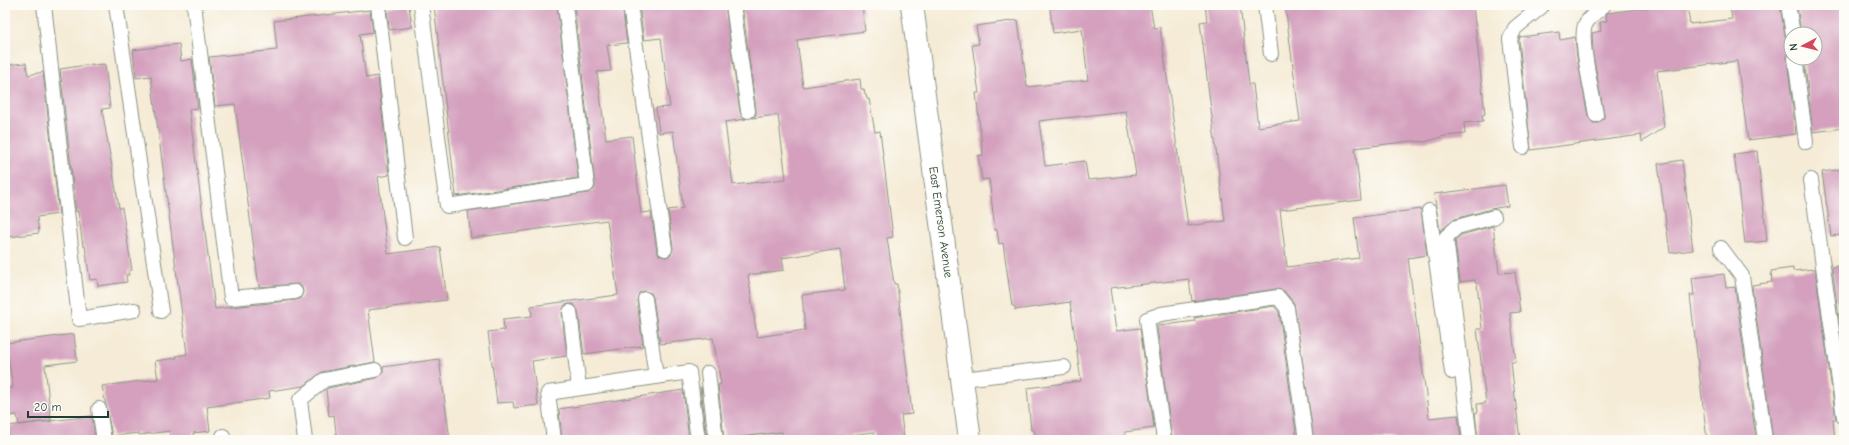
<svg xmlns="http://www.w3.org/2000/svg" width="1849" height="445" font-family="'Comic Neue',sans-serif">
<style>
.building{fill:#d4a0be;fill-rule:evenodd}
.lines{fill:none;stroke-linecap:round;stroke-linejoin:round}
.service-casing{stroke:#8a9485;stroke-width:16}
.tertiary-casing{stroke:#8a9485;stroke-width:24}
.service{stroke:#fff;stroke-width:14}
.tertiary{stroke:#fff;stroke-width:22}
.labels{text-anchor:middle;stroke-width:3;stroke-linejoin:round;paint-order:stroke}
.street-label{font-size:12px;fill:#1f3d34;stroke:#fdfcf7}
</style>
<rect width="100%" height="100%" fill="#fdfcf7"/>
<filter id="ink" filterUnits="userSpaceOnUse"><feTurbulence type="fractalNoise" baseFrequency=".025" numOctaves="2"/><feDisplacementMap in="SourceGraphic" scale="8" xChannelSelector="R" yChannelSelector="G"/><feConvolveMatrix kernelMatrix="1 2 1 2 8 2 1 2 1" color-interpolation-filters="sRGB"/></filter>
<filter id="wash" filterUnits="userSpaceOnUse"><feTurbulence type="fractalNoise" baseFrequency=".012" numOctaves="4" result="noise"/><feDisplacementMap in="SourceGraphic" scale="16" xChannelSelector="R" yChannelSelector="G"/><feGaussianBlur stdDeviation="0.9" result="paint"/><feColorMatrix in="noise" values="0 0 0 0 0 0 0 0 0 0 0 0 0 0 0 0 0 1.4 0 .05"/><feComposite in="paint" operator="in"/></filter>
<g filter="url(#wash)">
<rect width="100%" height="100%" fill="#f5ebd6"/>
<g id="blocks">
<g class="building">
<path d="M409 5 412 27 389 30 387 7Z"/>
<path d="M434 5H557L578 178 456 196Z"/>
<path d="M574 5H622L627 43 607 45 611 71 597 72 606 139 632 136 641 213 651 212 657 251 659 255 666 257 671 255 673 248 668 210 683 208 673 131 659 133 656 108 670 107 661 38 644 40 639 5H725L740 112 742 117 746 119 725 122 733 185 786 179 778 115 752 118 756 115V110L742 5H862L865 31 797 40 803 87 860 79 861 89H864L865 95H866L867 99H869L875 132 880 131 893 237 887 238 894 284H897L912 414 901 415 904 440H875L874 432 812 440H783L782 432 724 439 718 385 721 384 713 338 660 344 653 298 651 293 644 291 639 293 637 300 643 346 584 354 578 311 574 304H569L565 305 562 313 567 356 532 361 538 405 514 408 513 402 497 403 488 332 504 330 503 319 532 316 531 306 618 295 607 220 471 238 468 211 588 193 595 189V184ZM840 249 845 290 802 295 805 330 757 337 748 275 784 270 782 258Z"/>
<path d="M1076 5H1150L1154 28 1160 27 1188 226 1225 221 1200 22 1207 21 1205 5H1240L1249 84H1253L1258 127 1300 121 1285 5H1473L1485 114 1482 115 1483 121 1464 123 1465 134 1444 136 1425 142 1412 141 1355 148 1361 200 1280 210 1287 267 1359 258 1354 218 1421 209 1427 255 1408 258 1429 418 1458 415 1461 440H1314L1294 303 1284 291 1277 289 1192 301 1189 279 1110 288 1116 331 1140 328 1154 428 1125 432V438L1107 440H1035L1034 430H1031L1027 388 1081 381 1070 302 1015 310V306H1012L1003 243 999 244 997 230H995L989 179 982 180 978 156 983 155 976 93H979L972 45 979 44 976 26 1018 20 1027 87 1088 80 1082 29 1053 33 1050 9ZM1126 111 1136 175 1088 180 1085 161 1045 166 1039 121Z"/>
<path d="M1668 5H1687L1690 24 1732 19 1730 7 1780 5 1785 35 1787 40 1791 42V51L1787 54V59L1796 134 1748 140 1737 61 1657 71 1664 127 1642 142 1641 135 1531 150 1519 40 1520 37 1559 32 1560 40 1575 37 1577 57 1588 116 1593 123H1598L1604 118V114L1593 54 1592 33 1601 31 1600 22 1607 21 1606 15 1608 13Z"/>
<path d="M1797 5H1844V128L1813 132 1804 58H1815V34H1801Z"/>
<path d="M370 10 373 32 360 34 366 78 378 76 389 175 378 177 388 254 440 247 447 300 368 310 375 362 322 372 304 386 269 391 270 398 207 407 210 431 193 433 194 440H171L170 431 139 435V433L112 436 102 386 158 379 155 361 177 358 176 356 187 354 151 76 136 78 133 50 179 44 181 61 192 59 198 108 189 109 215 309 296 300 300 299 303 292 302 287 298 284 259 287 235 104 215 106 209 57 277 50 274 21Z"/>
<path d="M26 63 28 75 43 72 59 214 37 217 39 233 9 237 5 205V65Z"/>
<path d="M93 64V65L105 64 110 108 102 109 119 208H122L132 270 128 271 129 275H126L127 282 98 286 97 279 90 280 85 246H83L78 211 76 212 60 69Z"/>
<path d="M1757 151 1767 241 1745 243 1734 154Z"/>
<path d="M1682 160 1693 250 1670 253 1658 164Z"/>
<path d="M1844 169V235L1831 236 1822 172Z"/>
<path d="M1505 185 1508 206 1491 209 1455 219 1440 231 1434 194Z"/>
<path d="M1493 226 1499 273 1515 272 1520 312 1510 313 1516 362H1511L1520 440H1478L1475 413 1478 412 1477 404 1486 403 1477 329H1482L1477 283H1475V280L1460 282 1455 240 1461 235Z"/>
<path d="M1844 265V355L1832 267Z"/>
<path d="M1793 268V271L1815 269 1836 419H1833L1835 440H1773L1752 285 1772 282 1771 271Z"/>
<path d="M1724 274 1726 288 1735 287 1756 440H1707L1690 295H1694L1692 278Z"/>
<path d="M1274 306 1279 312 1297 440H1172L1157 326 1195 321 1194 318Z"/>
<path d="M74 334 77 361 45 365 51 421 19 425 17 415 5 416V388H13L6 343Z"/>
<path d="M439 359 450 440H337L334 415 329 416 326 390 328 388 377 378 383 373V367Z"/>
<path d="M700 387H701L707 440H706Z"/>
<path d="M683 390 689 440H562L559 409Z"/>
<path d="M92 416 95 438 83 440H9L8 426Z"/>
</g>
</g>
</g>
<g filter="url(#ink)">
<use href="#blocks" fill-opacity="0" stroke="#8a9485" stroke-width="1"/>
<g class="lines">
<defs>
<g id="service">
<path d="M44 5 79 319 134 310"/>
<path d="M116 5 161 311"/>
<path d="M194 5 231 298 295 292"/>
<path d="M378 5 405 238"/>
<path d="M421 5 447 206 587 185 565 5"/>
<path d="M630 5 665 249"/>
<path d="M733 5 748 111"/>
<path d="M1265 5 1271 54"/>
<path d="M1788 5 1793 34"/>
<path d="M1795 58 1806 142"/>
<path d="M1596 115C1593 95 1579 41 1585 25 1589 17 1598 11 1604 5"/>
<path d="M1523 147 1510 39 1515 28 1541 7 1542 5"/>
<path d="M1811 180 1844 417"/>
<path d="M1429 211 1452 372"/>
<path d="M1721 248 1742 276 1765 440"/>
<path d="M645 299 656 377"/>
<path d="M570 312 579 388"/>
<path d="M708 373 716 440"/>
<path d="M963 379 1064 367"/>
<path d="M99 409 104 440"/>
<path d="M223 436V440"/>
<path d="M305 440 300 400 324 380 375 370"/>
<path d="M554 440 548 393 689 372 698 440"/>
<path d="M1164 440 1147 319 1161 314 1278 297 1287 308 1306 440"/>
<path d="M1470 440 1446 237 1457 227 1494 217"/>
</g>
<path id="tertiary" d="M912 5 970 440"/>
</defs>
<use href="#service" class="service-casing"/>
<use href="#tertiary" class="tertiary-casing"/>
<use href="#service" class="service"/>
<use href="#tertiary" class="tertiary"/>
</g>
</g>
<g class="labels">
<g class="street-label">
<text transform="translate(941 222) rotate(82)" y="4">East Emerson Avenue</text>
</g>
</g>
<rect width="1849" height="445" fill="none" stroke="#fdfcf7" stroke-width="20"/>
<g transform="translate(1803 46) rotate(263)"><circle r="19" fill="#fdfcf7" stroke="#a4b0a9"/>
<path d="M0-3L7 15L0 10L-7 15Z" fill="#d1495b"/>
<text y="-6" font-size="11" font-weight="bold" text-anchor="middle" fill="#1f3d34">N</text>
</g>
<path d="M28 411v6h80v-6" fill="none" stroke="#1f3d34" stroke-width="2"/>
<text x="34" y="411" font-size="12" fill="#1f3d34" stroke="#fdfcf7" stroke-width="3" paint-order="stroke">20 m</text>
</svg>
